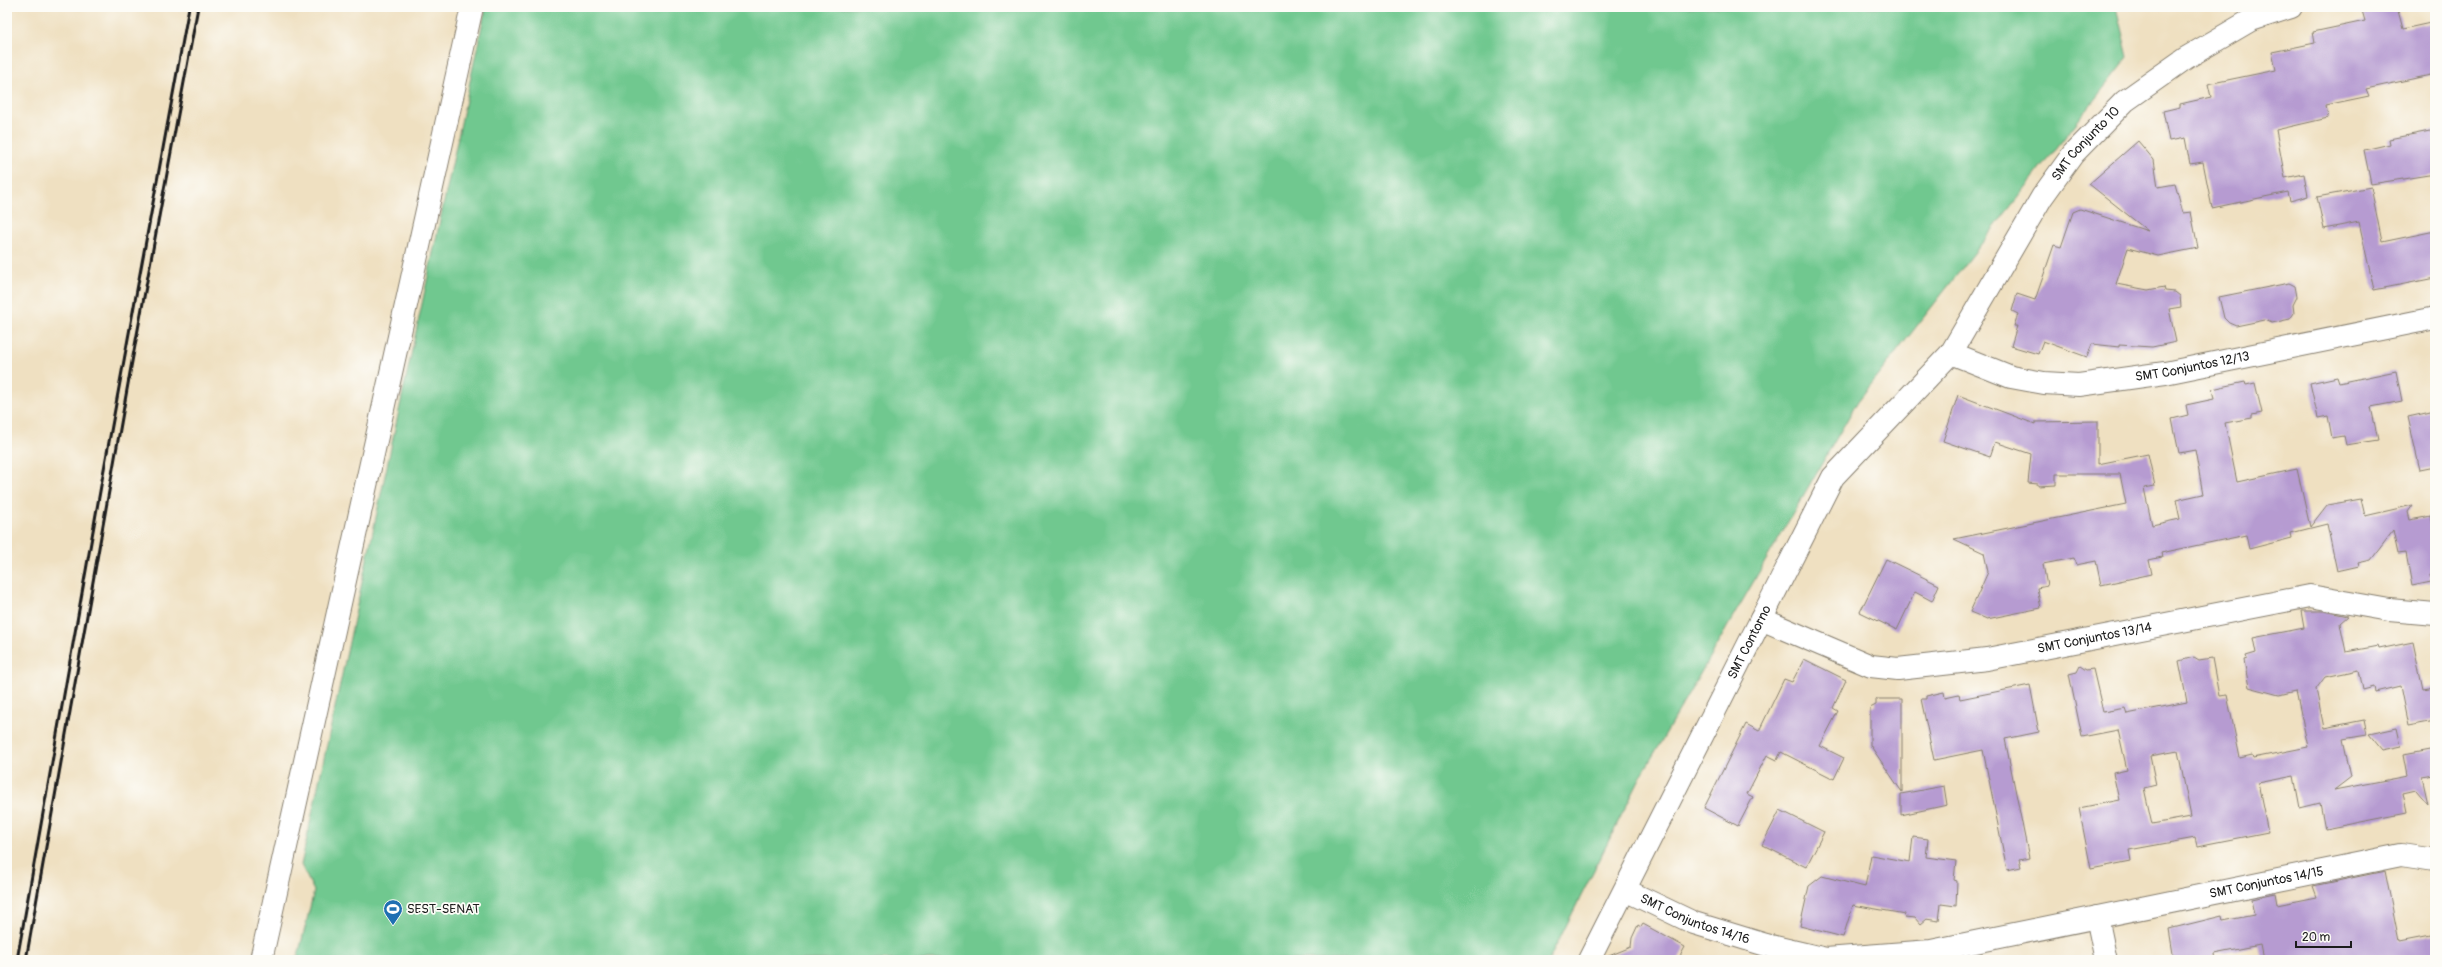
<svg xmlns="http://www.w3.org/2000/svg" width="2442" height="967" font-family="Pangolin,sans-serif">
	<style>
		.green { fill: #6fc88f; stroke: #467256 }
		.building { fill: #b69bd1; fill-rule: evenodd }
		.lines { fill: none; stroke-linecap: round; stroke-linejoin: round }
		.minor-casing { stroke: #867e6e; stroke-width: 24 }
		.minor { stroke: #fff; stroke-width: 22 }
		.rail { stroke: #1c1c1c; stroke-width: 3 }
		.labels { text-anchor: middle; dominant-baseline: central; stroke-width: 3.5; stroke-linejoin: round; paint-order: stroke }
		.street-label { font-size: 13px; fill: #1c1c1c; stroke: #fdfcf7 }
		.poi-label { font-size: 13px; fill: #1c1c1c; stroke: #fdfcf7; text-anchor: start }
	</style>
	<rect width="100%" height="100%" fill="#fdfcf7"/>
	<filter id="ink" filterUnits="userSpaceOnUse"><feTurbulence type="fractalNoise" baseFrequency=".025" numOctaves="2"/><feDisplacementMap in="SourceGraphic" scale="8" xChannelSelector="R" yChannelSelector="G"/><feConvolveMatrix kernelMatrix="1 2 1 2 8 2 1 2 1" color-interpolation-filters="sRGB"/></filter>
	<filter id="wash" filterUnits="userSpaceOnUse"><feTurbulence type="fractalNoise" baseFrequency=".012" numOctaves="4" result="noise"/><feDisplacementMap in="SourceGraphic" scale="16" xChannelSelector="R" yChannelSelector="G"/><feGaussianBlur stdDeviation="0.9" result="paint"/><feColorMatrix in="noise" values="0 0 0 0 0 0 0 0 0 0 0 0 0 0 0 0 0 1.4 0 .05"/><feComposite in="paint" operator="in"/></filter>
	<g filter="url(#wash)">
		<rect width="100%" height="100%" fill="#efe0c1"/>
		<polygon class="green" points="486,7 2116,7 2128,57 1858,401 1640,778 1549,960 297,960 314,891 301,865"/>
		<g id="blocks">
			<g class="building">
				<polygon points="2361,7 2377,7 2378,11 2397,7 2403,29 2435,22 2435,74 2366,89 2369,96 2326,105 2328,118 2276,130 2285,178 2304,174 2308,196 2290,201 2288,192 2212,208 2203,162 2190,164 2185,138 2169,141 2163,111 2180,107 2180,104 2211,97 2208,84 2276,70 2272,52 2315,43 2313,32 2365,21"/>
				<polygon points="2435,130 2435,174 2371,184 2364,150 2390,144 2389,139"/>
				<polygon points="2138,141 2154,160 2158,187 2175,184 2183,213 2191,212 2198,248 2158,256 2128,248 2116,284 2148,290 2164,287 2165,291 2175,292 2180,296 2181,307 2169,309 2176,342 2152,347 2119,345 2119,347 2092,344 2087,357 2043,341 2038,354 2011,346 2017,326 2014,326 2018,314 2012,311 2017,294 2035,300 2054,245 2061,247 2073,212 2080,209 2148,231 2089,184"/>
				<polygon points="2371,187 2382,242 2435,231 2435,278 2374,290 2359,222 2324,229 2317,197"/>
				<polygon points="2289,283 2295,286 2297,297 2293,305 2294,313 2290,319 2272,323 2265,320 2236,326 2229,323 2224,318 2219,297"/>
				<polygon points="2396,371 2402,401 2371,407 2378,440 2346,445 2344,436 2332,438 2328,416 2318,418 2310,383 2337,377 2339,383"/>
				<polygon points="2245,382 2246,385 2255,383 2262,413 2252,415 2252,418 2225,423 2237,482 2297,469 2310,527 2327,505 2361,499 2365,516 2413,505 2408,512 2410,520 2431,516 2435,534 2435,574 2430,575 2431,582 2412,586 2406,553 2398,554 2393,531 2371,560 2358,563 2359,566 2337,571 2327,524 2291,533 2292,538 2249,549 2246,535 2161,553 2162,557 2149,560 2152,574 2101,585 2096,561 2076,565 2074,558 2043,564 2047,586 2037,588 2041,608 1987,619 1970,612 1988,572 1984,553 1954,539 2126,504 2120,474 2056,474 2056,485 2038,486 2038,484 2028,483 2031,454 1995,442 1990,457 1943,441 1958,395 2035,424 2035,422 2098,421 2098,464 2148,454 2155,486 2144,488 2152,525 2180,519 2176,500 2203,494 2195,450 2179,453 2172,419 2188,415 2186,405 2214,399 2212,389"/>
				<polygon points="2435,411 2435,467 2420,470 2408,417"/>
				<polygon points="1886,559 1939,585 1932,601 1915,592 1897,630 1860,612"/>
				<path d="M2301 611H2324L2348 616 2340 623 2346 652 2378 646 2379 649 2413 642 2423 689 2435 687V721L2408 726 2400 686 2375 692 2374 687 2363 690 2359 670 2325 677 2316 689 2324 728 2364 720 2367 735 2343 739 2351 777 2334 790 2407 776 2403 755 2435 749V775L2422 777 2428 804 2416 790 2403 793 2407 813 2325 829 2320 803 2300 808 2294 776 2258 783 2268 832 2197 846 2195 838 2129 850 2131 861 2091 869 2079 808 2119 800 2113 773 2127 770 2118 730 2082 737 2069 674 2077 672 2080 666 2086 670 2093 669 2103 712 2125 708 2127 714 2187 702 2179 661 2194 657 2199 660 2212 658 2219 696 2227 695 2240 758 2252 755 2253 758 2308 747 2296 691 2279 695 2249 687 2244 660 2247 659 2246 656 2256 653 2253 638 2304 628ZM2178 751 2191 817 2152 824 2144 788 2156 785 2150 756Z"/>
				<polygon points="1804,659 1846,680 1833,708 1838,711 1820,746 1844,758 1834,779 1781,752 1777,760 1767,755 1747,794 1753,797 1738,826 1704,808 1746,724 1759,731 1784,679 1792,682"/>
				<polygon points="2030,685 2039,732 2005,739 2029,858 2019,860 2021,867 2007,870 1983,750 1934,760 1921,699 1926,699 1926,696 1944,692 1945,698 1959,695 1960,699"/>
				<polygon points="1876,699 1902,699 1902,792 1870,745 1870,708 1876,705"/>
				<polygon points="2397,728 2401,746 2382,750 2369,734"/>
				<polygon points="1944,786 1947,805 1901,815 1901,794"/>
				<polygon points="1780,810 1824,832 1806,867 1762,845"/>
				<polygon points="1913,837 1928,839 1926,857 1956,861 1954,880 1957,881 1956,906 1941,904 1939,921 1926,919 1920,924 1915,918 1904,917 1905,914 1853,905 1843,937 1800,926 1809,886 1822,876 1865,887 1871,855 1910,862"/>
				<polygon points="2385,871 2399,941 2435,934 2435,960 2263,960 2260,945 2214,954 2215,960 2174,960 2169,929 2222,916 2223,921 2254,915 2251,899 2275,894 2277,905 2317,897 2313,886"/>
				<polygon points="1643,924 1685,947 1678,960 1603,960 1604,958 1631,947 1632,938 1638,925 1641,927"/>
			</g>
		</g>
	</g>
	<g filter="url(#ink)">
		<use href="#blocks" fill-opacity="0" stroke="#867e6e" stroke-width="1"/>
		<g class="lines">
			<defs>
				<g id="minor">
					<path id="s1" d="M1951 353 2011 377 2044 383 2079 385 2165 373 2435 318"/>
					<path id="s2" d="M1761 619 1871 666 1898 669 1987 659 2310 596 2389 610 2435 614"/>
					<path id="s3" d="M1625 890 1694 923 1766 945 1826 959 1931 951 2401 855 2435 860"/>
					<polyline points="2097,917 2106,960"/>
					<polyline points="261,960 472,7"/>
					<path id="s4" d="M1589 960 1833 477 1951 353 2042 197 2073 154 2125 101 2186 58 2251 20 2291 7"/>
				</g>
			</defs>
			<use href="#minor" class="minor-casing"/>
			<use href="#minor" class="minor"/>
			<g class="rail">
				<polyline points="17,960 102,480 189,7"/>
				<polyline points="26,960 131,367 198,7"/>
			</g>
		</g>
	</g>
	<defs>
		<symbol id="stadium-pin" viewBox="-11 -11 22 30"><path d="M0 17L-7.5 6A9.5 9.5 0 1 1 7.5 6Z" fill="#1f6fb2" stroke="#fdfcf7"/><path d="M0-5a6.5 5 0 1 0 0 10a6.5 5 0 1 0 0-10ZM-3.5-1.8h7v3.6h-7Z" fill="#fff"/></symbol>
	</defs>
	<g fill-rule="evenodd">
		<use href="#stadium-pin" x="382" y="898" width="22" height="30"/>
	</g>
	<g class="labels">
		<g class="street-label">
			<text stroke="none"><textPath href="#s4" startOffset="962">SMT Conjunto 10</textPath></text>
			<text stroke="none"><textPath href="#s1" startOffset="248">SMT Conjuntos 12/13</textPath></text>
			<text stroke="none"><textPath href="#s2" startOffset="346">SMT Conjuntos 13/14</textPath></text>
			<text stroke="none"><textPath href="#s4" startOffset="356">SMT Contorno</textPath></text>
			<text stroke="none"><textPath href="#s3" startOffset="661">SMT Conjuntos 14/15</textPath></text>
			<text stroke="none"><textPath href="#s3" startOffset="76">SMT Conjuntos 14/16</textPath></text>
		</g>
		<g class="poi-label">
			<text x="407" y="909">SEST-SENAT</text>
		</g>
	</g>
	<rect width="2442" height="967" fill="none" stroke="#fdfcf7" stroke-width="24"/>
	<path d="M2296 941v6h55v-6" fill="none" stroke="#1c1c1c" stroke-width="2"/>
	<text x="2302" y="941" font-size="12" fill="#1c1c1c" stroke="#fdfcf7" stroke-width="3" paint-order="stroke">20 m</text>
</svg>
